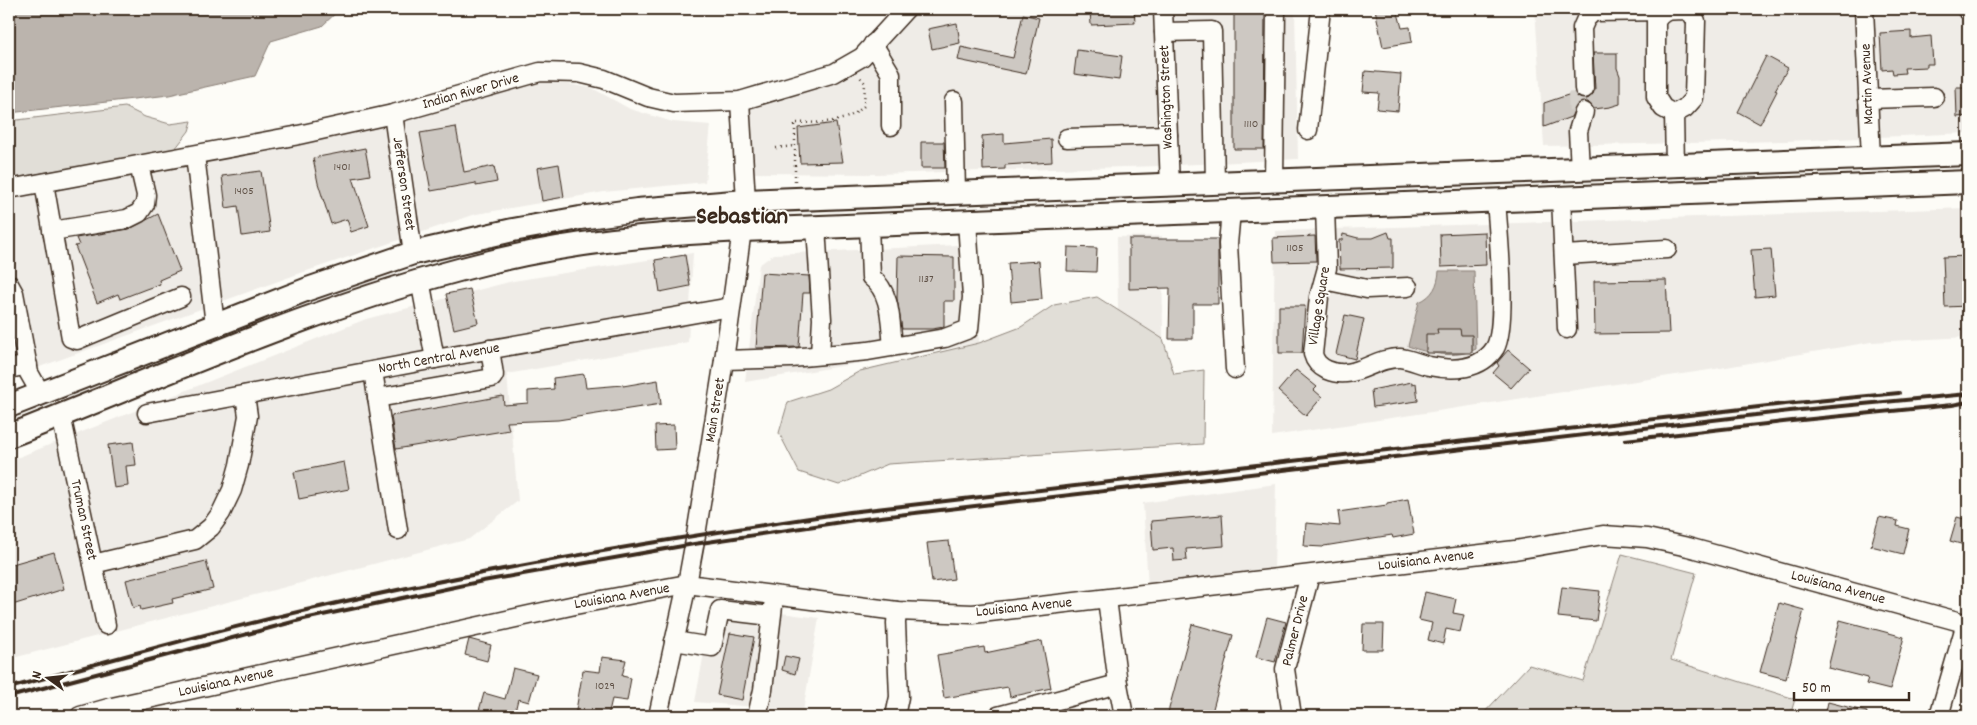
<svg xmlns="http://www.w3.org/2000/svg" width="1977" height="725" font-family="Dekko,sans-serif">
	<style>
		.built { fill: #efece7 }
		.green { fill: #e1ded7; stroke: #8e847a }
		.water { fill: #bbb4ad; stroke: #887d74 }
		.building { fill: #cdc8c2; stroke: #3b2a1e }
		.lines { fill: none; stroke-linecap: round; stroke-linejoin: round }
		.minor-tunnel { stroke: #d6d2cc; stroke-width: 18; stroke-dasharray: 18 9; stroke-linecap: butt }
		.minor-casing { stroke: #3b2a1e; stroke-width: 21 }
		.major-casing { stroke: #3b2a1e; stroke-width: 26 }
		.path { stroke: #3b2a1e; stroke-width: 2.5; stroke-dasharray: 1 4; stroke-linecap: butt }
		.minor { stroke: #fdfcf7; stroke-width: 18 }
		.major { stroke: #fdfcf7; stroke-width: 22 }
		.rail { stroke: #3b2a1e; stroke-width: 4 }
		.labels { text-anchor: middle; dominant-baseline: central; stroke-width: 4; stroke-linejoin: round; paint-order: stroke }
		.number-label { font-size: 12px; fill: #605247 }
		.street-label { font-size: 15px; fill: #3b2a1e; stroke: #fdfcf7 }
		.town-label { font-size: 25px; font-weight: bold; fill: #3b2a1e; stroke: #fdfcf7 }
	</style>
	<rect width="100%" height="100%" fill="#fdfcf7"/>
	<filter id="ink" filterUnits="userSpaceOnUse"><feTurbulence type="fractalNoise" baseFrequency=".02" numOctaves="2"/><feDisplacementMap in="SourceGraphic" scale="10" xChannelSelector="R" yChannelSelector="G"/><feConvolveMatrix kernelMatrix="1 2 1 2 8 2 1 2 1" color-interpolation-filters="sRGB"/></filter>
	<g filter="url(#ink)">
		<g class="built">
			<polygon points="919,9 1154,9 1161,166 876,174 753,173 749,107 869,62"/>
			<polygon points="1172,9 1295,9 1298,159 1178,165"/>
			<polygon points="1535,9 1739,9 1742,13 1818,9 1855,9 1861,138 1784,141 1544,146"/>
			<polygon points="1873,9 1968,9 1968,133 1879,137"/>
			<polygon points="542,80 592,88 630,109 673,122 711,125 705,182 604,192 476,214 298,274 9,378 9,197"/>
			<polygon points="1968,208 1968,337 1871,342 1709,370 1272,436 1275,231"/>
			<polygon points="1162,236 1163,339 1118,311 1117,237"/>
			<polygon points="978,244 979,343 745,382 759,265 774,254"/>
			<polygon points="693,253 688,342 507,374 518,501 469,539 9,659 9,461 366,319 513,281"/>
			<polygon points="1276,484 1274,572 1148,587 1143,503"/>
			<polygon points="713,604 819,618 803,711 695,702"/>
		</g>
		<g class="green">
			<polygon points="125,107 145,117 170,124 192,121 189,131 175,149 9,179 9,121"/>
			<polygon points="1097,297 1163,339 1174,374 1204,370 1203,444 888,464 839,485 799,472 779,433 788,402 828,389 860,371 979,343 1021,327 1054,305"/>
			<polygon points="1622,554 1696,573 1671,660 1795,699 1790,716 1481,716 1529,665 1583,681"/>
		</g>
		<g class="water">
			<polygon points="9,9 340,9 322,26 271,41 255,76 169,95 9,113"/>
			<path d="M1439 271H1474L1476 349C1456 359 1429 354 1408 346L1419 302C1433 296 1438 285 1439 271Z"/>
		</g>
		<g class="building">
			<polygon points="1090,9 1134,9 1135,23 1091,25"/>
			<polygon points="1234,9 1265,9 1264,149 1234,149"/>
			<polygon points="1375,9 1397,9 1402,28 1410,27 1412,42 1383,47"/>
			<polygon points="1023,14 1039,18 1026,74 958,60 961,47 1013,58"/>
			<polygon points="957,23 960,43 932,49 928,29"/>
			<polygon points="1911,31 1911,38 1931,36 1933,64 1927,64 1927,67 1904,68 1905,73 1893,74 1892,69 1882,70 1880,33"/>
			<polygon points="1077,50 1122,56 1119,80 1074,74"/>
			<polygon points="1593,53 1617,53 1617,68 1620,76 1620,104 1610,107 1594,109 1588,102 1581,102 1577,105 1571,117 1544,127 1544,103 1574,93 1579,98 1584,100 1589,98 1593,94 1595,89"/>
			<polygon points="1766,56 1788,68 1775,90 1777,91 1760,124 1738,112"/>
			<polygon points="1365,71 1401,74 1398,111 1377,109 1379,93 1363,92"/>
			<polygon points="1956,87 1968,87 1968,116 1957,117"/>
			<polygon points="836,123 843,162 800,163 798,128"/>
			<polygon points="456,127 464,172 494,166 497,182 476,186 476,183 431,191 420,133"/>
			<polygon points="1004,134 1004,143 1051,139 1052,162 1005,165 1005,169 983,170 982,136"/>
			<polygon points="921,142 944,142 945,168 921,168"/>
			<polygon points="365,148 370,175 353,178 369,226 351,232 347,219 331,224 318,183 313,158"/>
			<polygon points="559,164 564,197 542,201 537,168"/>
			<polygon points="261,171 270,232 242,236 238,206 226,208 222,176"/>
			<polygon points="158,214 180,271 159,280 160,284 146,289 120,299 118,294 97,303 75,246 79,245 76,238 129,229"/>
			<polygon points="1388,232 1390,238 1393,238 1393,268 1340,269 1339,240 1342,240 1343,234 1358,238 1373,238"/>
			<polygon points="1485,232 1486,265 1441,267 1440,234"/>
			<polygon points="1315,236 1316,261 1274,262 1273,238"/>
			<polygon points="1129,239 1218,239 1218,304 1193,304 1193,339 1169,339 1170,288 1129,289"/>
			<polygon points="1068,247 1097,248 1096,272 1067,271"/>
			<polygon points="1771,249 1775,295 1755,297 1751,250"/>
			<polygon points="685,255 690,286 660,292 655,260"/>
			<polygon points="898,256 954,257 954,301 944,301 944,327 932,329 902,329 897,299"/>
			<polygon points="1968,256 1968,306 1945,307 1943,257"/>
			<polygon points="1039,261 1042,299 1011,302 1008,263"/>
			<polygon points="762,273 809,276 810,293 803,293 799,347 756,348"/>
			<polygon points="1666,280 1669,333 1595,334 1594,281"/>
			<polygon points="470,289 478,323 454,329 446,294"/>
			<polygon points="1279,306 1305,306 1302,353 1279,353"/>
			<polygon points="1345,315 1364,319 1355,359 1336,354"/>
			<polygon points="1437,329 1460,329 1461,335 1472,335 1472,353 1426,353 1426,334 1438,334"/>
			<polygon points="1508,350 1529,368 1511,388 1493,373 1499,366 1497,363"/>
			<polygon points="1296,370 1317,387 1314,390 1322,397 1306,416 1278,391"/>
			<polygon points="584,374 586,388 623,385 623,386 658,380 661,404 558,420 507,422 509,430 396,449 391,416 503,396 504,405 528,403 528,391 554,389 553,378"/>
			<polygon points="1412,382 1412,384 1416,383 1418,401 1373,407 1371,390"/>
			<polygon points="674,425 675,449 656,450 655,426"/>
			<polygon points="133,442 136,465 126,466 128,486 114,488 108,445"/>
			<polygon points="344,462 349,489 299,499 294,472"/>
			<polygon points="1408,499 1414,534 1393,538 1392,535 1324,546 1323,547 1304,546 1306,523 1340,526 1338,512 1387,505 1387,503"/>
			<polygon points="1222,515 1224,546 1186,549 1187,560 1174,561 1173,548 1153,550 1151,521"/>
			<polygon points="1879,517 1898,521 1897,526 1909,529 1903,554 1871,546"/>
			<polygon points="1957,517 1968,520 1968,546 1950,541"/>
			<polygon points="949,541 954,579 932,582 927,543"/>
			<polygon points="54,552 64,589 9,606 9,565"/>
			<polygon points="206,561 213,589 172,599 173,603 141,610 140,606 133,608 126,580"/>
			<polygon points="1562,587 1600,591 1596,621 1558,617"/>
			<polygon points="1425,592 1456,599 1453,613 1464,615 1460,632 1446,629 1443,644 1428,640 1432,623 1419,620"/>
			<polygon points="1779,603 1804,610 1786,679 1760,672"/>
			<polygon points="1267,617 1286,622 1275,662 1256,657"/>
			<polygon points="1840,620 1904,637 1890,690 1866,684 1868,678 1828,668"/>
			<polygon points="1192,624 1233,635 1211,716 1167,716"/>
			<polygon points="1363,624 1384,624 1383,650 1362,650"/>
			<polygon points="730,633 754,637 742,700 717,695"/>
			<polygon points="469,639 491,645 487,661 465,655"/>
			<polygon points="1042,641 1051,688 1010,697 1008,687 944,698 937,655 984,647 985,653"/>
			<polygon points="785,656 799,659 795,674 782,670"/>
			<polygon points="602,657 626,660 622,676 631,678 627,701 612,699 608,716 575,716 583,670 600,672"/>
			<polygon points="513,668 537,674 529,702 518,699 514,716 488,716 478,714 484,693 505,699"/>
			<polygon points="1828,702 1867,712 1866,716 1825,716"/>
		</g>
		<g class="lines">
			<polyline class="minor-tunnel" points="1577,92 1578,115"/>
			<defs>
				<g id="minor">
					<polyline points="1163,9 1170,186"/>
					<polyline points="1864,9 1871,158"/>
					<polyline points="1966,9 1968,10"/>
					<path d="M1685 10 1692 14 1696 21 1694 98 1685 108 1674 114 1663 108 1656 97V21C1664 8 1671 11 1685 10Z"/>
					<polyline points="1164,32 1212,31 1215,184"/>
					<polyline points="873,44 891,74 891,126"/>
					<polyline points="1584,89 1582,28 1586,19 1593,12 1667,11"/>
					<polyline points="1868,99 1934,97"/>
					<polyline points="954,101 956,193"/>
					<polyline points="393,114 413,253"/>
					<polyline points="1674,114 1675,166"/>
					<polyline points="1308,130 1321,9"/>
					<polyline points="1067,138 1168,135"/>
					<polyline points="195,155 215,325"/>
					<polyline points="1580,170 1578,131 1584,112"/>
					<polyline points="1274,182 1276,9"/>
					<polyline points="44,183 71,338 77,340 181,297"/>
					<polyline points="9,189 294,136 393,114 540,72 579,73 604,79 648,97 674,103 740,101 834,73 862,57 906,9"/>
					<polyline points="1561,198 1567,329"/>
					<path d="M1325 207 1327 268 1319 297 1313 354C1315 362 1319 366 1327 370 1355 382 1373 357 1400 358 1410 359 1420 364 1429 366 1453 371 1481 370 1495 348 1508 325 1498 230 1496 200"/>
					<polyline points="1231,211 1228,244 1235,369"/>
					<path d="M869 225 871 277C892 293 890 322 893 346"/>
					<polyline points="816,227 822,319 820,355"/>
					<polyline points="52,231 127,219 139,213 145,204 146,195 139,165"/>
					<polyline points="1564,255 1667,249"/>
					<polyline points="420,280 435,359"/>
					<polyline points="1324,280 1367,289 1408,287"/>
					<polyline points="9,284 14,293 29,373 41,394"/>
					<polyline points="724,360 791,358 868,351 945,338 969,329 972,297 967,221"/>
					<polyline points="9,369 28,365"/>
					<polyline points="373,371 398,530"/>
					<polyline points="377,398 492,378 494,375 490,349"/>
					<polyline points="147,413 435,359 731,307"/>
					<polyline points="61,415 106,625"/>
					<polyline points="93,564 195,540 211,527 221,513 232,490 239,465 248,416 245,395"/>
					<polyline points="1107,599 1118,684 1124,716"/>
					<polyline points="674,641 712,647 720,610 771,616"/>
					<polyline points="80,716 112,707 575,605 687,584 897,611 973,614 1515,550 1603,535 1647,538 1688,547 1968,624"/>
					<polyline points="658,716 687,584 696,535 724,360 746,201 740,101"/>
					<polyline points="757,716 763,690 773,606"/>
					<polyline points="895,716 899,697 896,623 897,611"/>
					<polyline points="998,716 1118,684"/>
					<polyline points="1292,716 1285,669 1310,575"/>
					<polyline points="1939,716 1966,623"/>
				</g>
				<g id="major">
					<polyline points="9,406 308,289 413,253 513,230 580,218 637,210 746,201 1968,154"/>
					<path d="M9 436C165 375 320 304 482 264 567 242 655 234 742 230L1968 182"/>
				</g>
			</defs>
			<use href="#minor" class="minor-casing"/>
			<use href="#major" class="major-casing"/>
			<g class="path">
				<polyline points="424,9 426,17"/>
				<polyline points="776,148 794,146"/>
				<path d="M795 181V123C820 122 845 125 864 106L865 83 860 77"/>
			</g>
			<use href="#minor" class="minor"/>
			<use href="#major" class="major"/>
			<g class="rail">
				<polyline points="1625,440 1792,421 1952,405 1968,402"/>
				<path d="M9 688C106 661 203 634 302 611 483 569 667 539 850 512L1785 404 1899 393"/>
				<polyline points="9,697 304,619 483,581 694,544 855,520 1790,411 1968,394"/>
			</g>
		</g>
	</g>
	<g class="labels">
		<g class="number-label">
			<text x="1251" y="124">1110</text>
			<text x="342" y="167">1401</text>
			<text x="244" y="191">1405</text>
			<text x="1295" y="248">1105</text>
			<text x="926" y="279">1137</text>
			<text x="605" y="686">1029</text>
		</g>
		<g class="street-label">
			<text transform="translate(1868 84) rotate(-92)">Martin Avenue</text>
			<text transform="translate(471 92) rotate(-16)">Indian River Drive</text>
			<text transform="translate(1167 97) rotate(-92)">Washington Street</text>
			<text transform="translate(403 184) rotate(82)">Jefferson Street</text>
			<text transform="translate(1320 306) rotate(-81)">Village Square</text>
			<text transform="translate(439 359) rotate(-10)">North Central Avenue</text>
			<text transform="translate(716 410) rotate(-81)">Main Street</text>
			<text transform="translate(83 520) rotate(78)">Truman Street</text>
			<text transform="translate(1426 561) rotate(-7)">Louisiana Avenue</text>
			<text transform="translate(1838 588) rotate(15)">Louisiana Avenue</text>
			<text transform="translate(622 597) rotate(-10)">Louisiana Avenue</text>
			<text transform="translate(1024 608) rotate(-6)">Louisiana Avenue</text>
			<text transform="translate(1296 631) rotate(-76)">Palmer Drive</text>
			<text transform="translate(226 683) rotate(-12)">Louisiana Avenue</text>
		</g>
		<g class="town-label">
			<text x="742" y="218">Sebastian</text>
		</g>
	</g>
	<rect width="1977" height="725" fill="none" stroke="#fdfcf7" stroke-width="30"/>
	<rect x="15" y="15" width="1947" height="695" fill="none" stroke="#3b2a1e" stroke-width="2" filter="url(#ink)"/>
	<g transform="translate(48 678) rotate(285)" stroke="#fdfcf7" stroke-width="4" paint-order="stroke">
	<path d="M0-4L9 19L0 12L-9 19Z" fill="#3b2a1e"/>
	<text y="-8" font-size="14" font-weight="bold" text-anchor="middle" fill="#3b2a1e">N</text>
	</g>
	<path d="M1794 692v8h115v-8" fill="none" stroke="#3b2a1e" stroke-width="2.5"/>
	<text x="1802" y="692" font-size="15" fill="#3b2a1e" stroke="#fdfcf7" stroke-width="4" paint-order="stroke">50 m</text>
</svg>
